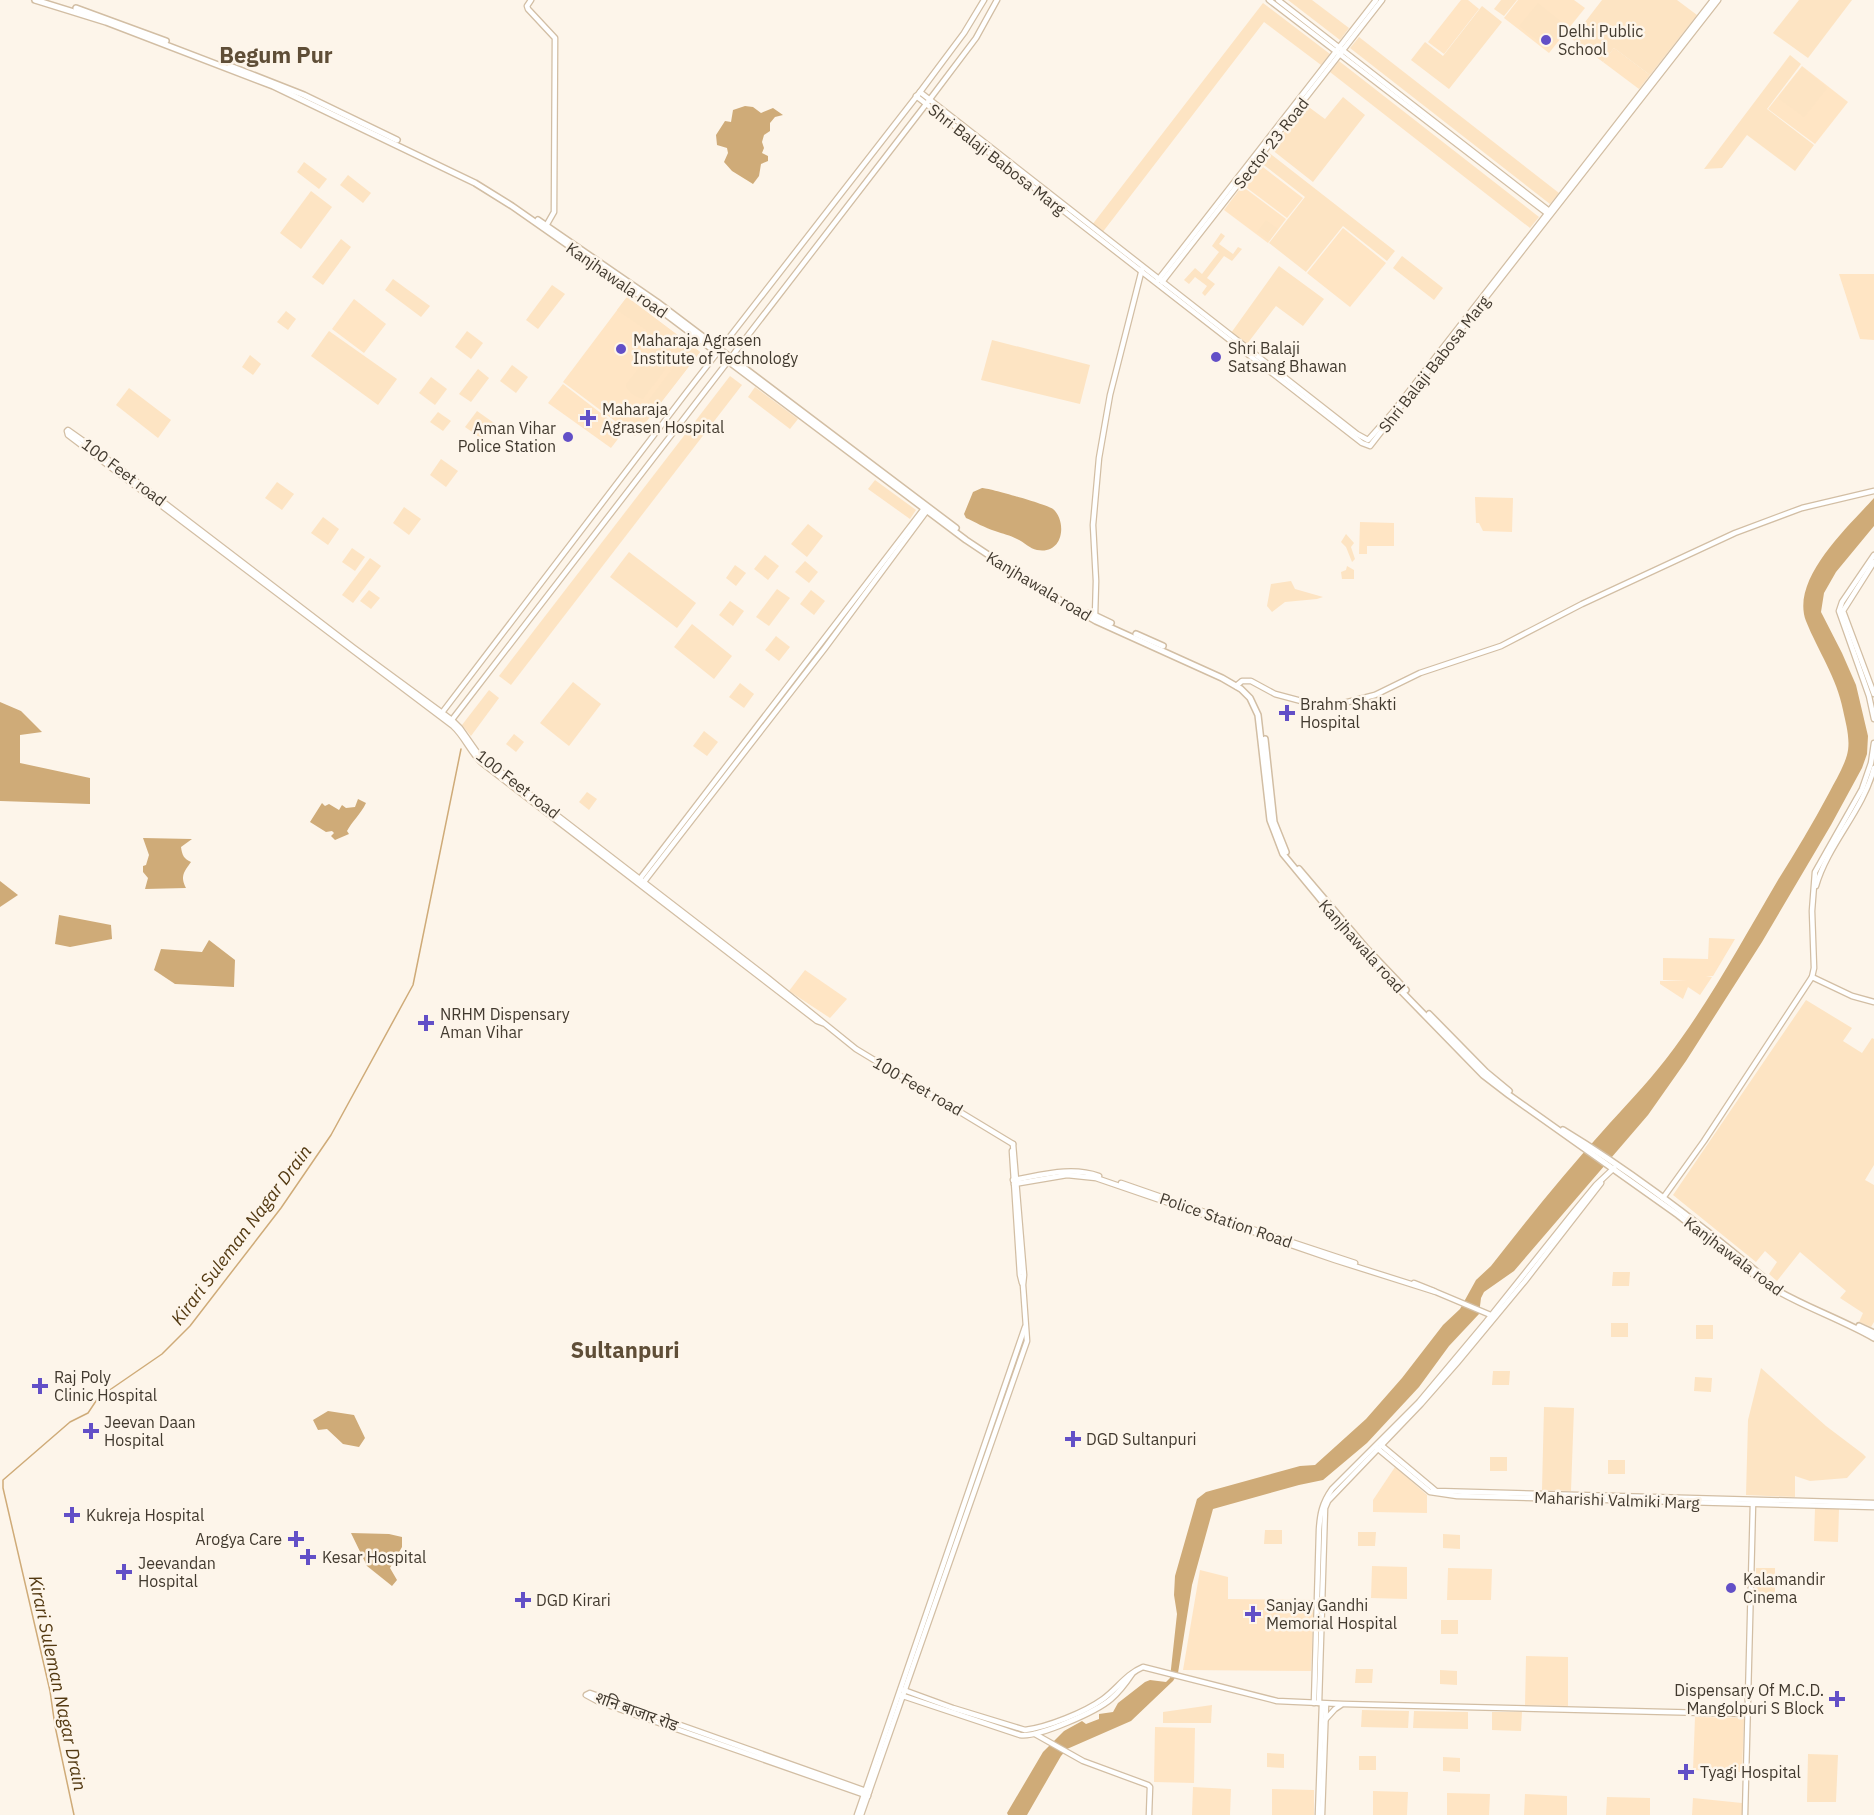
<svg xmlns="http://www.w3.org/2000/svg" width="1874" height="1815" font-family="'IBM Plex Sans','Noto Sans Devanagari',sans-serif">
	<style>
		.built { fill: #ffe5c4 }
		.green { fill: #fde4c3 }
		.water { fill: #cfab78 }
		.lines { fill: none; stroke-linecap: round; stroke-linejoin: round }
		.stream { stroke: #cfab78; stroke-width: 1.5 }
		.tertiary-casing { stroke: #d2bea4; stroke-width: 7 }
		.secondary-casing { stroke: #d2bea4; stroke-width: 8 }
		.tertiary { stroke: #fff; stroke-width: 4.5 }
		.secondary { stroke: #fff; stroke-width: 5 }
		.poi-dot { fill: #624fc7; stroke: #fdf5ea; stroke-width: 2 }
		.labels { text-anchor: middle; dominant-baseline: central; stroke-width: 5; stroke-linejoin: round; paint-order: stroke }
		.poi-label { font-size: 16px; fill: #423a2f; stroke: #fdf5ea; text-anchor: start }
		.street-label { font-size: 16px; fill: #423a2f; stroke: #fdf5ea }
		.water-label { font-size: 18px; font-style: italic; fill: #533911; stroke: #fdf5ea }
		.district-label { font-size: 22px; font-weight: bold; fill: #5f4e37; stroke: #fdf5ea }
	</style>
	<rect width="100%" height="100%" fill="#fdf5ea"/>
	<g class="built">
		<polygon points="1461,0 1468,0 1479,9 1444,54 1428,42"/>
		<polygon points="1518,0 1574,0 1585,8 1549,53 1504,18"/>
		<polygon points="1614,48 1650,75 1639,89 1603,62"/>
		<polygon points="1802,66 1848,102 1815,144 1768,109"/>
		<polygon points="1259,164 1303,198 1287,218 1243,185"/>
		<polygon points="1242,186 1286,219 1268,243 1224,210"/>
		<polygon points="1343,228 1386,263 1350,307 1307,273"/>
		<polygon points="1839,274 1874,274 1874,340 1860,339"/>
		<polygon points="627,297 700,352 635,436 563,382"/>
		<polygon points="354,299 386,324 364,353 332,329"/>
		<polygon points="563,384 624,431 611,448 548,403"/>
		<polygon points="1475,497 1513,498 1512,532 1483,531 1479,523 1476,523"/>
		<polygon points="1360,522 1394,523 1394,546 1367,546 1367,554 1359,554"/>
		<polygon points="1709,938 1735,939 1713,976 1706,976 1712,977 1700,995 1688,987 1683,999 1660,984 1660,981 1687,981 1663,980 1663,958 1708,959"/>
		<polygon points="805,970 847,999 830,1018 789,991"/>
		<polygon points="1395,1467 1427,1495 1427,1513 1373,1512 1373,1500"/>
		<polygon points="1815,1508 1839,1509 1838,1542 1814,1541"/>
		<polygon points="1372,1566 1407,1567 1407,1599 1371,1598"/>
		<polygon points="1448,1568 1492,1569 1491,1600 1447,1600"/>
		<polygon points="1200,1570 1228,1577 1228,1599 1314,1600 1311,1671 1183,1670"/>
		<polygon points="1526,1656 1568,1657 1568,1706 1525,1705"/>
		<polygon points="1695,1717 1744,1718 1742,1772 1693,1770"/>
		<polygon points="1155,1727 1195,1728 1194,1783 1154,1782"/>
		<polygon points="1193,1787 1231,1789 1230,1815 1192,1815"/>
		<polygon points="1272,1789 1314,1790 1314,1815 1272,1815"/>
		<polygon points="1373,1791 1408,1792 1407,1815 1373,1815"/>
		<polygon points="1447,1793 1490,1794 1489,1815 1447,1815"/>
		<polygon points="1525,1794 1567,1796 1567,1815 1524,1815"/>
		<polygon points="1607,1797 1650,1798 1650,1815 1606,1815"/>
		<polygon points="1693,1798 1742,1803 1742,1815 1692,1815"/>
	</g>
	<g class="green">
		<polygon points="1288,0 1312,0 1349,28 1340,40"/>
		<polygon points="1501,0 1517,0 1504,16 1494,9"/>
		<polygon points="1602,0 1677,0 1697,15 1650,75 1614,48 1603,62 1572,39"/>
		<polygon points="1799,0 1852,0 1808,58 1773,33"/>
		<polygon points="1263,3 1330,54 1321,65 1264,22 1102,233 1092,225"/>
		<polygon points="1538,3 1567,26 1548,49 1519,26"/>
		<polygon points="1482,6 1502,22 1449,89 1411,60 1425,42 1443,56"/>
		<polygon points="1359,37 1559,193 1550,204 1350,48"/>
		<polygon points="1790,55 1801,64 1767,109 1814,145 1795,171 1747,135 1722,168 1704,169"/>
		<polygon points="1339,61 1539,217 1530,228 1330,72"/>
		<polygon points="1802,67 1827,88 1804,117 1778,98"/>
		<polygon points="1343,97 1365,115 1313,182 1271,149 1306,105 1325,119"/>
		<polygon points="1268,152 1395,251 1387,261 1343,226 1306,272 1269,243 1305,197 1260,162"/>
		<polygon points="304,162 327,179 319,189 297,172"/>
		<polygon points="348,175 371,193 363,203 340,185"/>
		<polygon points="311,191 332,207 301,249 280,233"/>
		<polygon points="1266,220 1278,229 1269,241 1257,232"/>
		<polygon points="1221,233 1225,236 1219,244 1233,254 1238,247 1242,249 1232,261 1224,256 1207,278 1215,284 1205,296 1202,293 1207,286 1195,277 1189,284 1184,280 1195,268 1202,274 1219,252 1212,246"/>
		<polygon points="341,239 351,247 323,285 312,277"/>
		<polygon points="1402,256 1443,288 1434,300 1393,268"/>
		<polygon points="1279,266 1324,299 1303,326 1276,306 1247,344 1231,333"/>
		<polygon points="393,279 430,306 421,317 385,290"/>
		<polygon points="552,285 565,294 538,329 526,320"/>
		<polygon points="627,297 700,352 635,436 627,429 683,355 617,310"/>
		<polygon points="286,311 296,319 288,330 277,322"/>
		<polygon points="329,331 397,379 378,405 311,356"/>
		<polygon points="467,331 483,343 471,359 455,347"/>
		<polygon points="992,340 1090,365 1080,404 981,380"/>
		<path d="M659 342 667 347 657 361 666 368 643 399C637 398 626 391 626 385Z"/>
		<polygon points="250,355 261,364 253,375 242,367"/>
		<polygon points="512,365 528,377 516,393 500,381"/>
		<polygon points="478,369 489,378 471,402 459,394"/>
		<polygon points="730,376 742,385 511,685 499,676"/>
		<polygon points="431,377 447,389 435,405 419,393"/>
		<polygon points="755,387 798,419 790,429 748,397"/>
		<polygon points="129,388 171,420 158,438 116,405"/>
		<polygon points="477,411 494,423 482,439 465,427"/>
		<polygon points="438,412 451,421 443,431 430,422"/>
		<polygon points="441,459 458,471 446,487 430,475"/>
		<polygon points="875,480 916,510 910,519 868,489"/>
		<polygon points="277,482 294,494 282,510 265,498"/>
		<polygon points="404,507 421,519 409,535 393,523"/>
		<polygon points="323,517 339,529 328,545 311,533"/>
		<polygon points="808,524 823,536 807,557 791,544"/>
		<polygon points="1346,534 1354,543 1351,547 1355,559 1352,562 1346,547 1341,542"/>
		<polygon points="352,548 365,557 355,571 342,562"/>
		<polygon points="629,552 696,603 677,628 610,577"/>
		<polygon points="765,555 779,566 768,580 754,569"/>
		<polygon points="370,558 381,566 353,603 342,595"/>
		<polygon points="805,561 818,572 809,583 795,572"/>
		<polygon points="735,565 746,573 736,586 726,578"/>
		<polygon points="1347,566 1354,570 1354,579 1342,579 1341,572 1346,570"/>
		<polygon points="1291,581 1295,589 1323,597 1317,599 1285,602 1272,612 1267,606 1271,584"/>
		<polygon points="777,589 790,598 769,626 756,617"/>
		<polygon points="369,590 380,598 371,609 360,601"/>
		<polygon points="811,590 825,601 814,615 800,604"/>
		<polygon points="730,601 744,611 733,626 719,615"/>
		<polygon points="692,624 732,656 714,679 674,647"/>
		<polygon points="776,636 790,647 779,661 765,650"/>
		<polygon points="573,682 601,704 569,746 540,723"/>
		<polygon points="740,683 754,694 744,708 729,697"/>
		<polygon points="489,690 499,698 471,736 462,725"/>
		<polygon points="704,731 718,742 707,756 693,746"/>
		<polygon points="514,734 524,742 516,752 506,744"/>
		<polygon points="587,792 597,799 589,810 579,802"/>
		<polygon points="1806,1000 1852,1028 1843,1041 1862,1053 1872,1038 1874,1039 1874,1165 1865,1180 1874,1185 1874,1322 1871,1327 1859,1322 1863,1313 1840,1298 1846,1291 1800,1252 1777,1281 1769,1274 1777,1262 1765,1251 1756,1262 1673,1195"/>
		<polygon points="1613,1272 1630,1272 1629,1286 1612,1286"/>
		<rect x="1611" y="1323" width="17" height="14"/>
		<rect x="1696" y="1325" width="17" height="14"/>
		<polygon points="1761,1368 1826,1426 1863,1454 1866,1457 1847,1478 1810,1481 1795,1476 1795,1497 1746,1495 1748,1420"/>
		<polygon points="1493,1371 1510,1371 1509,1385 1492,1385"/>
		<polygon points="1695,1377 1712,1378 1711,1392 1694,1391"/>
		<polygon points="1544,1407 1574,1408 1571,1491 1542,1490"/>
		<rect x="1490" y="1457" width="17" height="14"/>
		<rect x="1608" y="1460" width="17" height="14"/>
		<polygon points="1265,1530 1282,1530 1282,1544 1264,1544"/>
		<polygon points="1358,1532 1376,1532 1375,1546 1358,1546"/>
		<polygon points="1443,1534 1460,1535 1460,1549 1443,1548"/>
		<rect x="1756" y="1568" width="19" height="29"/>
		<rect x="1441" y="1620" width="17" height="14"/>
		<polygon points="1356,1669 1373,1669 1372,1683 1355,1683"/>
		<polygon points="1440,1670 1457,1671 1457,1685 1440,1684"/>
		<polygon points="1212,1705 1211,1723 1163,1723 1163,1712"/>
		<polygon points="1362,1710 1409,1711 1408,1728 1361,1727"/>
		<polygon points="1414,1711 1468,1712 1468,1729 1413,1728"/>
		<polygon points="1492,1712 1522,1712 1521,1731 1492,1730"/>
		<polygon points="1267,1753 1284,1754 1284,1768 1267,1767"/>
		<polygon points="1808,1754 1838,1755 1836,1802 1807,1802"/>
		<rect x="1359" y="1756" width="17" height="14"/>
		<polygon points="1443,1757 1460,1758 1460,1772 1443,1771"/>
	</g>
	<g class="water">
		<polygon points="745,106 753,107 761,113 773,108 783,115 775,117 770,123 770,131 764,135 762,142 764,148 762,153 768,156 768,161 761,164 759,176 753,184 732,171 724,162 728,153 727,148 717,145 716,135 725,121 731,122 733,110"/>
		<path d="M982 488C989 488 1048 505 1053 509 1067 521 1064 555 1037 550 1030 549 1024 542 1017 539 1010 535 1003 534 995 531 985 528 975 522 966 518L964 514 973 492Z"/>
		<path d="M1874 498V526L1836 572 1824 593 1821 612 1842 653 1856 685 1868 736 1867 754 1862 768 1831 825 1762 942 1686 1061 1648 1115 1514 1271 1484 1292 1481 1298 1479 1314 1449 1346 1419 1387 1367 1443 1323 1480 1299 1485 1213 1509 1192 1585 1178 1673 1173 1681 1131 1721 1067 1749 1061 1756 1027 1815H1008L1007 1813 1043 1752 1064 1731 1082 1721 1086 1724 1099 1719V1714L1113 1712 1118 1703 1145 1682 1150 1680 1166 1682 1170 1678 1177 1614 1174 1595 1175 1576 1197 1499 1206 1492 1300 1466 1315 1465 1366 1419 1402 1378 1443 1325 1460 1309 1476 1280 1491 1266C1526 1221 1563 1175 1602 1132 1623 1108 1646 1085 1666 1059 1709 1003 1742 941 1778 880 1796 851 1813 823 1829 793 1835 781 1843 769 1847 755 1851 741 1846 724 1843 710 1837 678 1818 651 1806 621 1790 579 1849 526 1874 498Z"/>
		<polygon points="0,702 21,711 42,732 20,735 20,763 90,778 90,804 0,801"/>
		<path d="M358 799 366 803C361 814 352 821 347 831L349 834 335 840 331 836 334 833 332 831 326 832 310 822 322 803 325 806 329 804 339 810 342 805 346 808 355 807Z"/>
		<path d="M143 838 192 839 181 847C182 855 184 859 191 862 184 872 180 876 186 888L145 889 148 878 143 872V866L146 865 149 855Z"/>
		<polygon points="0,881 18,895 0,907"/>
		<polygon points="59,915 111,925 112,939 70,947 55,944"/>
		<polygon points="209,940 235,960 234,987 175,984 154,970 161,949 202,952"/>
		<polygon points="328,1411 354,1415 365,1438 359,1447 343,1444 327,1429 318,1430 313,1420"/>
		<polygon points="351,1533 389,1534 402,1537 402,1547 390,1568 397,1580 392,1586 367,1566"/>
	</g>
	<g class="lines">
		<polyline class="stream" points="74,1815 55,1726 50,1691 3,1488 3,1480 70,1422 88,1413 98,1398 162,1354 190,1326 281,1208 331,1135 413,985 461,749"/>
		<defs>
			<g id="tertiary">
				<polyline points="531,0 527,6 528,9 555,38 554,212 546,226"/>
				<polyline points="1269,0 1548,214"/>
				<polyline points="1278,0 1548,210"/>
				<polyline points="920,92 1357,434 1368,440 1393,412 1713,0"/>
				<polyline points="916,96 1362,443 1370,446 1718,0"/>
				<polyline points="1158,280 1376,0"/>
				<polyline points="1162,282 1382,0"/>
				<polyline points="1874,555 1842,602 1839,611 1869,696 1874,719"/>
				<polyline points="1874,562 1843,611 1874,694"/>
				<polyline points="1095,616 1096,581 1093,525 1099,458 1110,395 1142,269"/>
				<polyline points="1236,686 1242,681 1251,681 1275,694 1320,706 1340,704 1375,695 1420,673 1501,646 1582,604 1735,533 1802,508 1874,491"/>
				<polyline points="441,714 686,393 920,92 964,33 984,0"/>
				<polyline points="451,721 930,99 976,38 997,0"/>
				<polyline points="639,880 926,506"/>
				<polyline points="643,883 825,648 929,508"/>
				<path d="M1816 886C1828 844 1863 811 1874 768"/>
				<polyline points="1812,977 1852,996 1874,1002"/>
				<path d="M825 1024 817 1021 482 763C470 752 465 737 453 726L68 435 67 431 68 430 85 442 354 648 452 720 460 728 479 755 768 978 856 1049 1013 1144"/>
				<polyline points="1012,1151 1020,1275 1022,1283"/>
				<path d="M1013 1180C1042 1175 1071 1166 1099 1176"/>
				<polyline points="1121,1183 1213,1215"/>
				<polyline points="1014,1184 1067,1175 1096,1178 1335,1260 1436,1292 1493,1316"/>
				<polyline points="1663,1198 1704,1141 1812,977 1814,968 1812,911 1815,872 1862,789 1871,763 1874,743"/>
				<polyline points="1249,1228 1355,1263"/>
				<polyline points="1414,1283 1434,1291"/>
				<polyline points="1381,1445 1436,1491 1874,1503"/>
				<polyline points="1377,1448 1430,1492 1457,1496 1874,1507"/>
				<path d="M901 1689 953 1708 1025 1730C1048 1727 1085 1712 1103 1699 1117 1689 1126 1674 1143 1667L1277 1701 1343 1704 1748 1714"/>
				<path d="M900 1695 1020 1735C1038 1738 1097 1711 1111 1699 1119 1692 1126 1683 1132 1674"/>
				<path d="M1314 1703 1319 1530C1320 1514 1322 1503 1332 1489L1419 1402 1486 1322 1573 1213 1596 1185 1614 1168"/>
				<polyline points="1319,1703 1325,1508 1328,1501 1421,1404 1457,1363 1525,1281 1601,1183"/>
				<polyline points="1325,1720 1335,1709 1341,1705"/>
				<polyline points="1035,1734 1083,1761 1148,1785 1150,1787 1149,1815"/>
				<polyline points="868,1796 599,1702 586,1695 590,1693 869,1792"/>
				<polyline points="857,1815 1025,1327"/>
				<polyline points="861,1815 1027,1341 1023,1285 1024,1275 1013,1144"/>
				<polyline points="1318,1815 1322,1704"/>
				<polyline points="1322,1815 1326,1704"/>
				<polyline points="1745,1815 1753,1503"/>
			</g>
			<g id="secondary">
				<path d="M35 0 106 22 273 86 475 183 512 206 655 306 966 540 1032 584 1096 621 1222 678 1241 689 1250 698 1258 715 1270 820 1283 854 1368 957 1483 1075 1509 1095 1678 1215 1766 1284C1799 1305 1839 1318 1874 1338"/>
				<polyline points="76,8 166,41"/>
				<polyline points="230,66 304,95 397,140"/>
				<polyline points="538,220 657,302 956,528"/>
				<polyline points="1090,613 1111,623"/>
				<polyline points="1136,634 1163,646"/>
				<polyline points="1265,739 1274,822 1286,852"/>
				<polyline points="1299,869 1367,949 1406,990"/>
				<polyline points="1429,1014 1486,1072 1509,1091"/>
				<path d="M1563 1130C1634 1173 1700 1224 1763 1277"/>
				<polyline points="1859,1326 1874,1333"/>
			</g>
		</defs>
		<use href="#tertiary" class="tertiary-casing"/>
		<use href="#secondary" class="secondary-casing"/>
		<use href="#tertiary" class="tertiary"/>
		<use href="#secondary" class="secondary"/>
	</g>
	<g class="poi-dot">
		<circle cx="1546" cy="40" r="6"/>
		<circle cx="621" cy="349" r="6"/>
		<circle cx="1216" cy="357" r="6"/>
		<path d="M585 409h6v6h6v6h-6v6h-6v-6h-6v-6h6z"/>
		<circle cx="568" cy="437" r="6"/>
		<path d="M1284 704h6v6h6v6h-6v6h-6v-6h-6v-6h6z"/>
		<path d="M423 1014h6v6h6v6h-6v6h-6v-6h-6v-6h6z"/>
		<path d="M37 1377h6v6h6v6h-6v6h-6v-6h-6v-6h6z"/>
		<path d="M88 1422h6v6h6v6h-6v6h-6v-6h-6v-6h6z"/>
		<path d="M1070 1430h6v6h6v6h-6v6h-6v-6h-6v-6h6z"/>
		<path d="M69 1506h6v6h6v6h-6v6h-6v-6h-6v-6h6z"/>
		<path d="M293 1530h6v6h6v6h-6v6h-6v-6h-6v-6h6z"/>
		<path d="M305 1548h6v6h6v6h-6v6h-6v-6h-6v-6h6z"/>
		<path d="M121 1563h6v6h6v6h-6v6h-6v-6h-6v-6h6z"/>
		<circle cx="1731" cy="1588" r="6"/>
		<path d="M520 1591h6v6h6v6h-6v6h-6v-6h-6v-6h6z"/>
		<path d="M1250 1605h6v6h6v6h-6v6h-6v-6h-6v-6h6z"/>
		<path d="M1834 1690h6v6h6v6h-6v6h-6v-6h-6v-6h6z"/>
		<path d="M1683 1763h6v6h6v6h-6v6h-6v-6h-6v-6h6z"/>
	</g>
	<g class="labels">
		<g class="poi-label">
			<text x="1558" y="31">Delhi Public<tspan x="1558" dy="18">School</tspan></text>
			<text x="633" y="340">Maharaja Agrasen<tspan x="633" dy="18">Institute of Technology</tspan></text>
			<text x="1228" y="348">Shri Balaji<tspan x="1228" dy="18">Satsang Bhawan</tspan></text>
			<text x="602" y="409">Maharaja<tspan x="602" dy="18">Agrasen Hospital</tspan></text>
			<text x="556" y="428" text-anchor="end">Aman Vihar<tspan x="556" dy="18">Police Station</tspan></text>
			<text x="1300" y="704">Brahm Shakti<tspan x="1300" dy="18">Hospital</tspan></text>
			<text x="440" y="1014">NRHM Dispensary<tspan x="440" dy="18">Aman Vihar</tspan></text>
			<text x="54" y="1377">Raj Poly<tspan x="54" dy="18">Clinic Hospital</tspan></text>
			<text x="104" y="1422">Jeevan Daan<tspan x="104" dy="18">Hospital</tspan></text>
			<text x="1086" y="1439">DGD Sultanpuri</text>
			<text x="86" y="1515">Kukreja Hospital</text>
			<text x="282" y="1539" text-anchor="end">Arogya Care</text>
			<text x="322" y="1557">Kesar Hospital</text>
			<text x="138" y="1563">Jeevandan<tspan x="138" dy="18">Hospital</tspan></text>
			<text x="1743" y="1579">Kalamandir<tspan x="1743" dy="18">Cinema</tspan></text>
			<text x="536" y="1600">DGD Kirari</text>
			<text x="1266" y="1605">Sanjay Gandhi<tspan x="1266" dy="18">Memorial Hospital</tspan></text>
			<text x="1824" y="1690" text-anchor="end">Dispensary Of M.C.D.<tspan x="1824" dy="18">Mangolpuri S Block</tspan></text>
			<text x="1700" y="1772">Tyagi Hospital</text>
		</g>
		<g class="street-label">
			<text transform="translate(1271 143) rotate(-52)">Sector 23 Road</text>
			<text transform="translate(997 159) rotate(38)">Shri Balaji Babosa Marg</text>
			<text transform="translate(617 280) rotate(35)">Kanjhawala road</text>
			<text transform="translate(1434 364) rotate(-52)">Shri Balaji Babosa Marg</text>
			<text transform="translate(124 472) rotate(37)">100 Feet road</text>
			<text transform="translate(1039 586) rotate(31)">Kanjhawala road</text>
			<text transform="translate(518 784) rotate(38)">100 Feet road</text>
			<text transform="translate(1362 946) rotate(48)">Kanjhawala road</text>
			<text transform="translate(918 1086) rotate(30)">100 Feet road</text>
			<text transform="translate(1226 1220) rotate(19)">Police Station Road</text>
			<text transform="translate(1734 1256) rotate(37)">Kanjhawala road</text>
			<text transform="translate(1617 1500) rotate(2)">Maharishi Valmiki Marg</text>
			<text transform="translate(637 1711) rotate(20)">शनि बाजार रोड</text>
		</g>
		<g class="water-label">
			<text transform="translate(241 1235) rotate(-53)">Kirari Suleman Nagar Drain</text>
			<text transform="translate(58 1683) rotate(78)">Kirari Suleman Nagar Drain</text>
		</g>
		<g class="district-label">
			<text x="276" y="54">Begum Pur</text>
			<text x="625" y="1349">Sultanpuri</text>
		</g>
	</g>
</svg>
